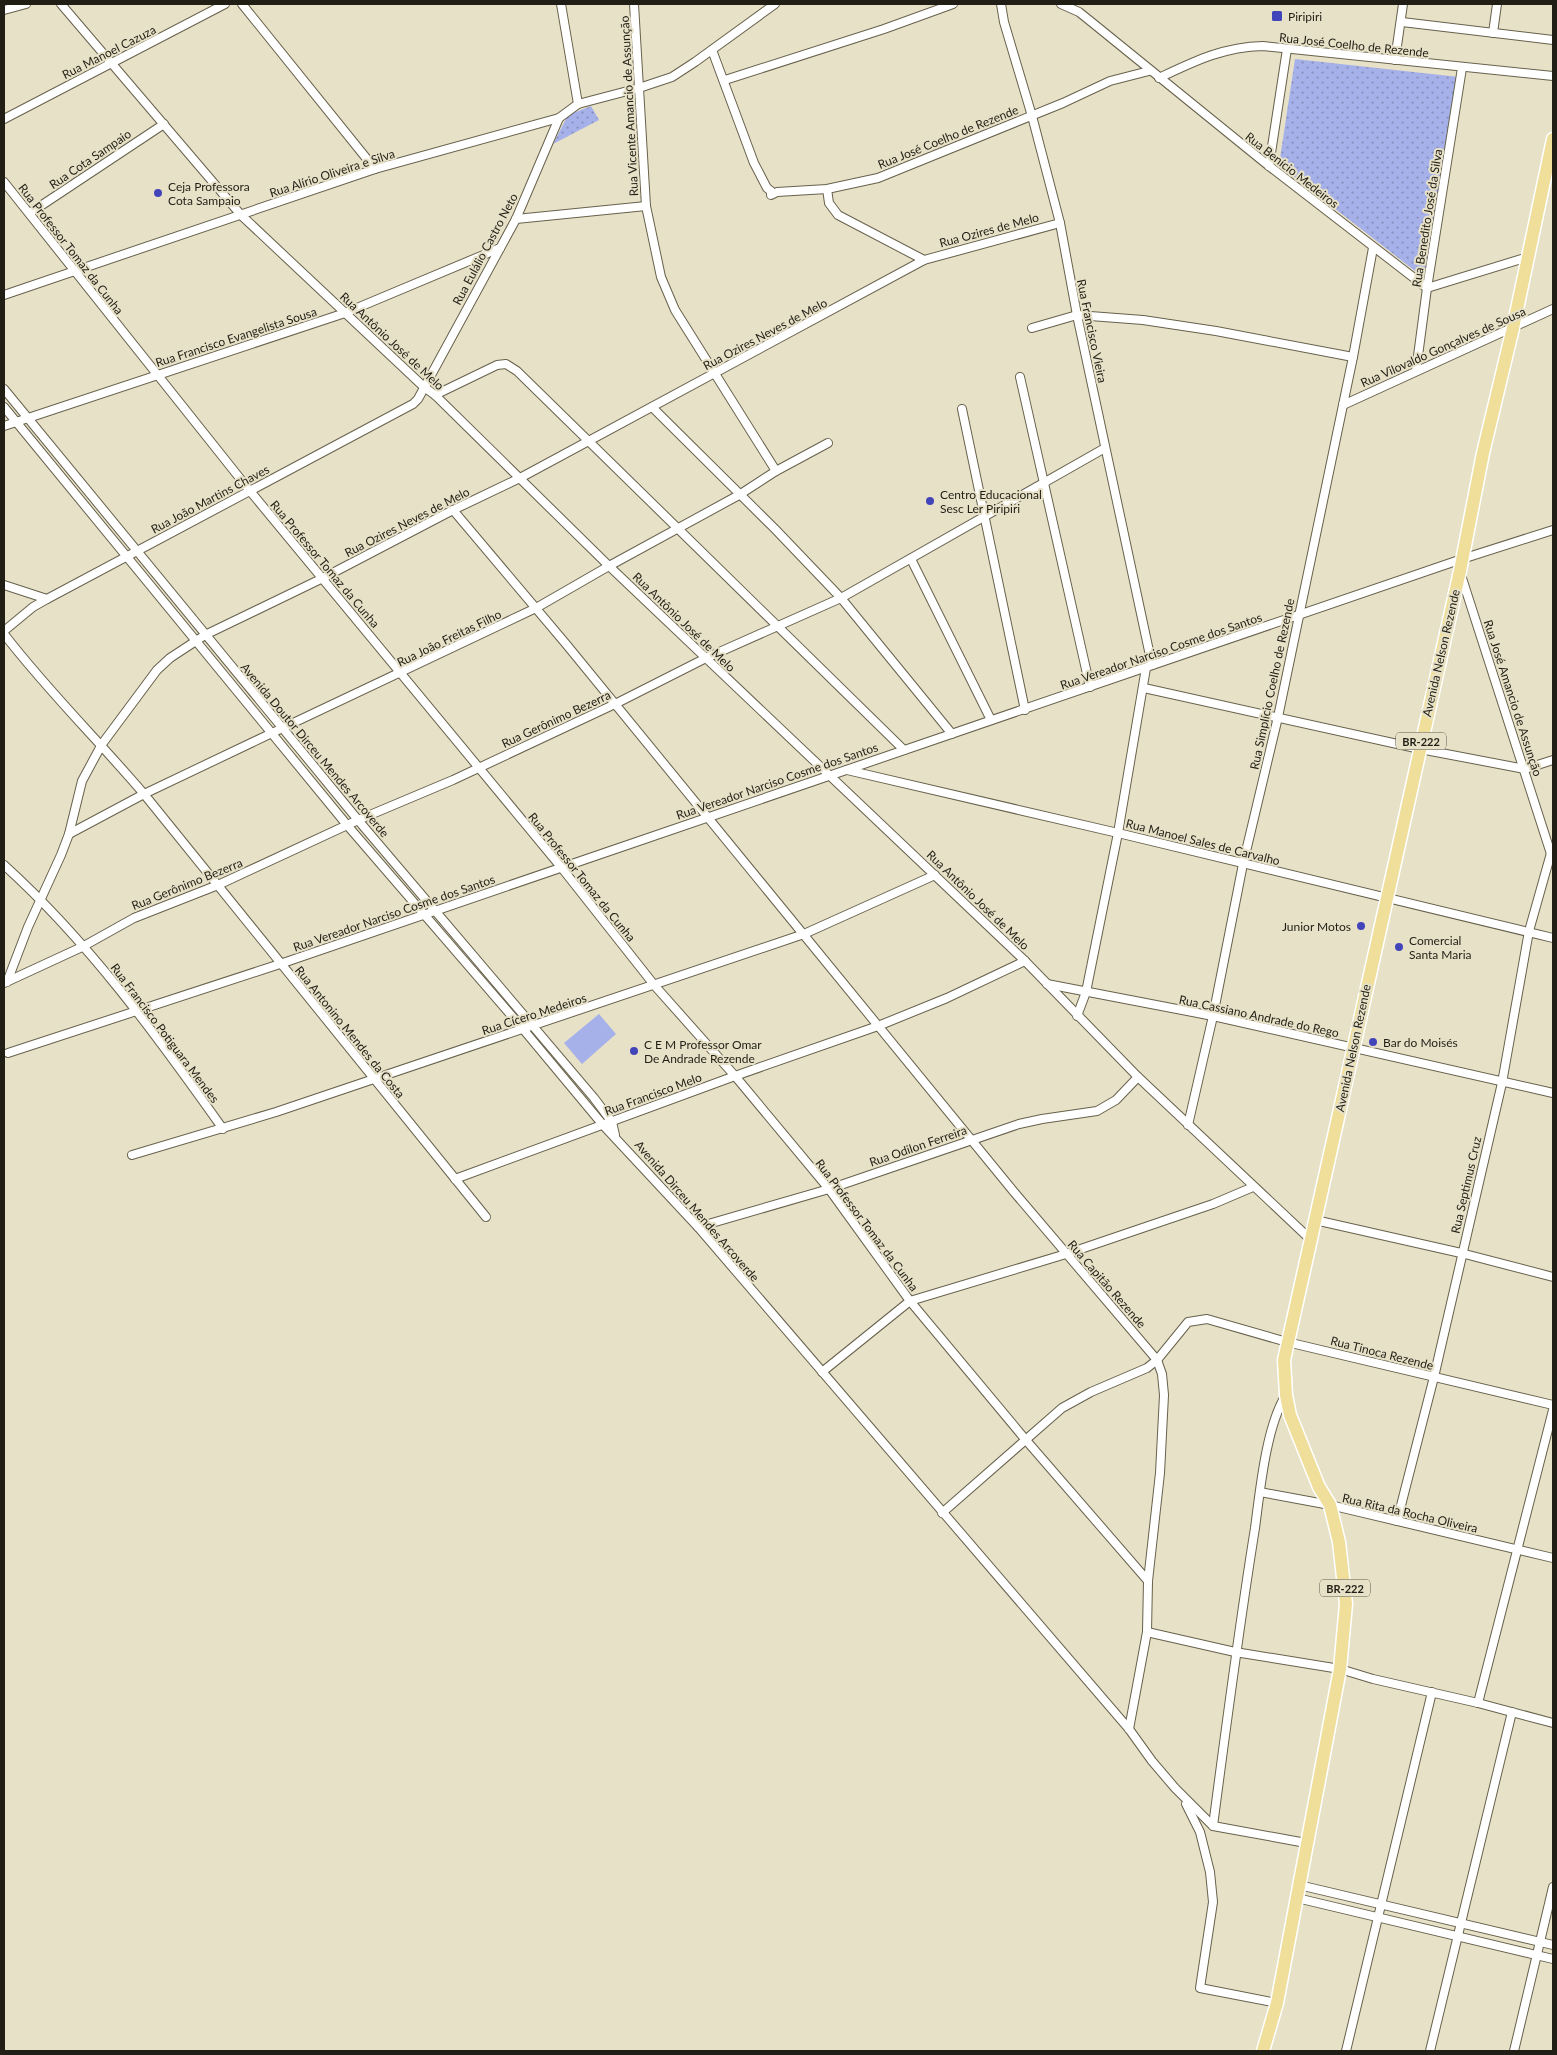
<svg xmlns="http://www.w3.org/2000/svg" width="1557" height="2055" font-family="Lato,sans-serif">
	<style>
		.park { fill: url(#park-dots) }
		.pitch { fill: #a6b1ea }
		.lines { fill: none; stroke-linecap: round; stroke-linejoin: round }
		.street-casing { stroke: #67614c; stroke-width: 10 }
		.primary-casing { stroke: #fff; stroke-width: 15 }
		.street { stroke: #fff; stroke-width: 8 }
		.primary { stroke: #efdf9b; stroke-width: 12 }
		.poi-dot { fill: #4244b9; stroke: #e7e1c8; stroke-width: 2 }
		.labels { text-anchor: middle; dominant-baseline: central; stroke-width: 4; stroke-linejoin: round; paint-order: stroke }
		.shield { fill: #e7e1c8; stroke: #5c584b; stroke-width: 1 }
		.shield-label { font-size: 11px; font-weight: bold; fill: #201e15 }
		.poi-label { font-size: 12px; fill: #201e15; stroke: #e7e1c8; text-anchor: start }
		.street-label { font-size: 12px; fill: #201e15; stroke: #e7e1c8 }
	</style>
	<defs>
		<pattern id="park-dots" width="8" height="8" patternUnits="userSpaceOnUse" patternTransform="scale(1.25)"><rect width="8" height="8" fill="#a6b1ea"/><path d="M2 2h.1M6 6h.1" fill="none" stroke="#878fbc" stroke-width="1.8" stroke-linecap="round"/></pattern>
	</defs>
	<rect width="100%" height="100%" fill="#e7e1c8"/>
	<g class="park">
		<polygon points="1295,59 1459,77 1424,278 1279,165"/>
		<polygon points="591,106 599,120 553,144 568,115"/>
	</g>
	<polygon class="pitch" points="599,1014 616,1034 582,1064 564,1043"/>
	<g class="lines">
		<defs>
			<g id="street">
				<polyline points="61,4 241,215 424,387 435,395 609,566 1025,961 1138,1077 1310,1239"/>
				<polyline points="242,4 375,169"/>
				<polyline points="561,4 578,104"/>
				<polyline points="634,4 646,206 661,277 675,310 776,471"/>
				<polyline points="1001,4 1004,22 1032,116 1060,223 1077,315 1152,665"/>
				<polyline points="1061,4 1079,12 1089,20 1269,166 1427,288 1528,257"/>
				<polyline points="4,10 26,4"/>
				<polyline points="1402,22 1553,40"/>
				<polyline points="1493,33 1497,4"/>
				<polyline points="712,50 754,163 767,188 771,191 771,195 777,192 827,189 878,178 1063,103 1110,81 1149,71"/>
				<polyline points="1395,60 1403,4"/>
				<path d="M1159 78C1195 61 1223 47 1263 46L1553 76"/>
				<polyline points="725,80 884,29 953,4"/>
				<polyline points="4,119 225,4"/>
				<polyline points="1269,166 1287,49"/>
				<polyline points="4,182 250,491 561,867 655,986 735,1076 829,1189 910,1301 1025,1439 1148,1581"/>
				<polyline points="827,189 829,203 838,215 924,260"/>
				<polyline points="30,213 164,124"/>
				<polyline points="516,219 646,206"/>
				<polyline points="4,295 375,169 559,118 578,104 639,88 672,77 695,62 775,4"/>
				<polyline points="1032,328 1077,315 1143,320 1216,331 1353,357"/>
				<polyline points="1416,371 1427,288 1462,68"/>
				<polyline points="1020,377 1090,687"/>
				<polyline points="4,389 358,820 594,1098 612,1122 615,1135"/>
				<polyline points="435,395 497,365 506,364 517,371 904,750"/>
				<polyline points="1343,405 1553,309"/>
				<polyline points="4,407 347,825 523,1029 603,1125 698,1227 1129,1729 1152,1761 1175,1788 1213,1826 1306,1843"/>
				<polyline points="652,407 775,529 841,598 952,734"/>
				<polyline points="962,409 1025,710"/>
				<polyline points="4,426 345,313 500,248"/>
				<polyline points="453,510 566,644 1014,1192 1157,1360 1162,1374 1164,1395 1160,1473 1148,1581 1147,1632 1129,1729"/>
				<polyline points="911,559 991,720"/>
				<polyline points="1461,575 1552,857"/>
				<polyline points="4,585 47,599"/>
				<polyline points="4,631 33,607 47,599 413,404 418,399 516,219 559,118"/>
				<path d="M4 634C47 690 98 740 144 794L486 1217"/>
				<polyline points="1144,688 1420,749 1525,769 1553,760"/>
				<polyline points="847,770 1118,833 1553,938"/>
				<polyline points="69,834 144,794 272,733 536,608 609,566 739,495 776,471 828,443"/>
				<path d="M4 865C89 942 157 1036 223 1129"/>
				<polyline points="7,982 28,927 61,855 69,834 82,781 102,744 157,670 170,658 205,635 323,578 453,510 520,478 924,260 1060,223"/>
				<polyline points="4,983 82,947 134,918 218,885 358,820 453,780 615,704 706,658 841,598 1105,448"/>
				<polyline points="1047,984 1213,1016 1553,1093"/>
				<polyline points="1077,1016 1086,992 1118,833 1146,668"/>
				<polyline points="8,1053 280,964 1462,559 1553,530"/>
				<polyline points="1188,1125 1213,1016 1243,864 1278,717 1353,357 1373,248"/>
				<polyline points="132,1155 276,1112 804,934 935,875"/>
				<polyline points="455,1179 735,1076 878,1026 947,998 1025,961"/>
				<polyline points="1315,1220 1461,1253 1553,1277"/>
				<polyline points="698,1227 829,1189 1019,1124 1042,1119 1097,1111 1116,1100 1138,1077"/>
				<polyline points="822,1372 910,1301 1066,1254 1213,1204 1253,1187"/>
				<polyline points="1260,1492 1330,1505 1553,1558"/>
				<polyline points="942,1513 1062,1408 1091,1392 1147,1368 1157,1360 1188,1322 1207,1319 1287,1342 1553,1405"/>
				<polyline points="1397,1521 1434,1377 1502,1083 1529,931 1551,853"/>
				<polyline points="1147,1632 1235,1652 1340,1669 1373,1679 1478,1703 1553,1723"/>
				<polyline points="1478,1703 1553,1410"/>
				<polyline points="1186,1804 1200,1832 1210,1872 1213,1902 1200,1988 1277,2003"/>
				<path d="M1213 1826C1226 1727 1239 1627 1255 1528 1260 1491 1266 1426 1286 1395"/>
				<polyline points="1299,1885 1553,1945"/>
				<polyline points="1297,1898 1553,1959"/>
				<polyline points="1346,2051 1432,1692"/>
				<polyline points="1430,2051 1512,1712"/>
				<polyline points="1514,2051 1553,1887"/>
			</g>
			<polyline id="primary" points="1263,2051 1277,2003 1340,1669 1346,1604 1339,1542 1330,1505 1319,1487 1290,1415 1286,1395 1284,1360 1460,571 1483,453 1513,328 1553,139"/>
		</defs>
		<use href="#street" class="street-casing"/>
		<use href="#primary" class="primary-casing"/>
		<use href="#street" class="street"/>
		<use href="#primary" class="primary"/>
	</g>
	<g class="poi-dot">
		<rect x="1271" y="10" width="12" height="12" rx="2.5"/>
		<circle cx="158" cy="193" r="5"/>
		<circle cx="930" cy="501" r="5"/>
		<circle cx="1361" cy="926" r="5"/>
		<circle cx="1399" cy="947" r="5"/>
		<circle cx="1373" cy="1042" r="5"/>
		<circle cx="634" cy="1051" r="5"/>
	</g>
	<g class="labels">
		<g class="shield">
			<rect x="1396" y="732.5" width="50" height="17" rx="4"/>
			<rect x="1320" y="1579.5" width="50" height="17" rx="4"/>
		</g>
		<g class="shield-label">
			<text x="1421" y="741">BR-222</text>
			<text x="1345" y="1588">BR-222</text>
		</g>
		<g class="poi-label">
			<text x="1288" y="16">Piripiri</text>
			<text x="168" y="186">Ceja Professora<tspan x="168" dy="14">Cota Sampaio</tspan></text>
			<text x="940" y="494">Centro Educacional<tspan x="940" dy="14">Sesc Ler Piripiri</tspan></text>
			<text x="1351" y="926" text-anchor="end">Junior Motos</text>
			<text x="1409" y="940">Comercial<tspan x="1409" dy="14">Santa Maria</tspan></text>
			<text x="1383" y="1042">Bar do Moisés</text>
			<text x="644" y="1044">C E M Professor Omar<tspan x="644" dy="14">De Andrade Rezende</tspan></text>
		</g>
		<g class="street-label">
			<text transform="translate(1354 45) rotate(6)">Rua José Coelho de Rezende</text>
			<text transform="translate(109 52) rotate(-27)">Rua Manoel Cazuza</text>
			<text transform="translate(629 106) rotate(-93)">Rua Vicente Amancio de Assunção</text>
			<text transform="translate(948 137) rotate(-22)">Rua José Coelho de Rezende</text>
			<text transform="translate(90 159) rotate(-34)">Rua Cota Sampaio</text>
			<text transform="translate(1292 170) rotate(38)">Rua Benício Medeiros</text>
			<text transform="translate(332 173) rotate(-18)">Rua Alírio Oliveira e Silva</text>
			<text transform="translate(1427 218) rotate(-81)">Rua Benedito José da Silva</text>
			<text transform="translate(989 230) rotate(-15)">Rua Ozires de Melo</text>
			<text transform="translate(71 249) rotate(52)">Rua Professor Tomaz da Cunha</text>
			<text transform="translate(485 249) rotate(-62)">Rua Eulálio Castro Neto</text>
			<text transform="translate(1092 331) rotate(78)">Rua Francisco Vieira</text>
			<text transform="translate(765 334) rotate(-28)">Rua Ozires Neves de Melo</text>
			<text transform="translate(236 337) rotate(-18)">Rua Francisco Evangelista Sousa</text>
			<text transform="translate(392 341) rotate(43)">Rua Antônio José de Melo</text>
			<text transform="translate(1443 347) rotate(-24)">Rua Vilovaldo Gonçalves de Sousa</text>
			<text transform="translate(210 499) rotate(-28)">Rua João Martins Chaves</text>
			<text transform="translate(407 522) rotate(-27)">Rua Ozires Neves de Melo</text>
			<text transform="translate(325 564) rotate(50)">Rua Professor Tomaz da Cunha</text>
			<text transform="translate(684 622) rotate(44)">Rua Antônio José de Melo</text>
			<text transform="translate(449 638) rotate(-26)">Rua João Freitas Filho</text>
			<text transform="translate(1161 651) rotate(-19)">Rua Vereador Narciso Cosme dos Santos</text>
			<text transform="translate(1441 653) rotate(-77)">Avenida Nelson Rezende</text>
			<text transform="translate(1272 684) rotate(-78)">Rua Simplício Coelho de Rezende</text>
			<text transform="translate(1513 698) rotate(72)">Rua José Amancio de Assunção</text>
			<text transform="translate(556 719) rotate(-25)">Rua Gerônimo Bezerra</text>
			<text transform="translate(315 750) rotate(50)">Avenida Doutor Dirceu Mendes Arcoverde</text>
			<text transform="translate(777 781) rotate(-19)">Rua Vereador Narciso Cosme dos Santos</text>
			<text transform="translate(1203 842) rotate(14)">Rua Manoel Sales de Carvalho</text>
			<text transform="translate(582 877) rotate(51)">Rua Professor Tomaz da Cunha</text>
			<text transform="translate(187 884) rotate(-22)">Rua Gerônimo Bezerra</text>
			<text transform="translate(978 900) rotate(44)">Rua Antônio José de Melo</text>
			<text transform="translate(394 913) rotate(-19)">Rua Vereador Narciso Cosme dos Santos</text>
			<text transform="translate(534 1014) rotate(-18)">Rua Cícero Medeiros</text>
			<text transform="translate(1259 1016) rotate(12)">Rua Cassiano Andrade do Rego</text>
			<text transform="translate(350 1032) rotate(51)">Rua Antonino Mendes da Costa</text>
			<text transform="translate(165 1033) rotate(53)">Rua Francisco Potiguara Mendes</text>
			<text transform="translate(1353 1048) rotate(-78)">Avenida Nelson Rezende</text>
			<text transform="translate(653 1094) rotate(-20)">Rua Francisco Melo</text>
			<text transform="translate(918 1146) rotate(-19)">Rua Odilon Ferreira</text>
			<text transform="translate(1466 1185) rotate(-77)">Rua Septimus Cruz</text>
			<text transform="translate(697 1211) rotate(49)">Avenida Dirceu Mendes Arcoverde</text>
			<text transform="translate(867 1225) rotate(53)">Rua Professor Tomaz da Cunha</text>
			<text transform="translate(1107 1284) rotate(49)">Rua Capitão Rezende</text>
			<text transform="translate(1382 1353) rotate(14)">Rua Tinoca Rezende</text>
			<text transform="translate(1410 1513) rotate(13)">Rua Rita da Rocha Oliveira</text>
		</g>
	</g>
	<rect width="1557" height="2055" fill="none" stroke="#201e15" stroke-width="10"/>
</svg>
